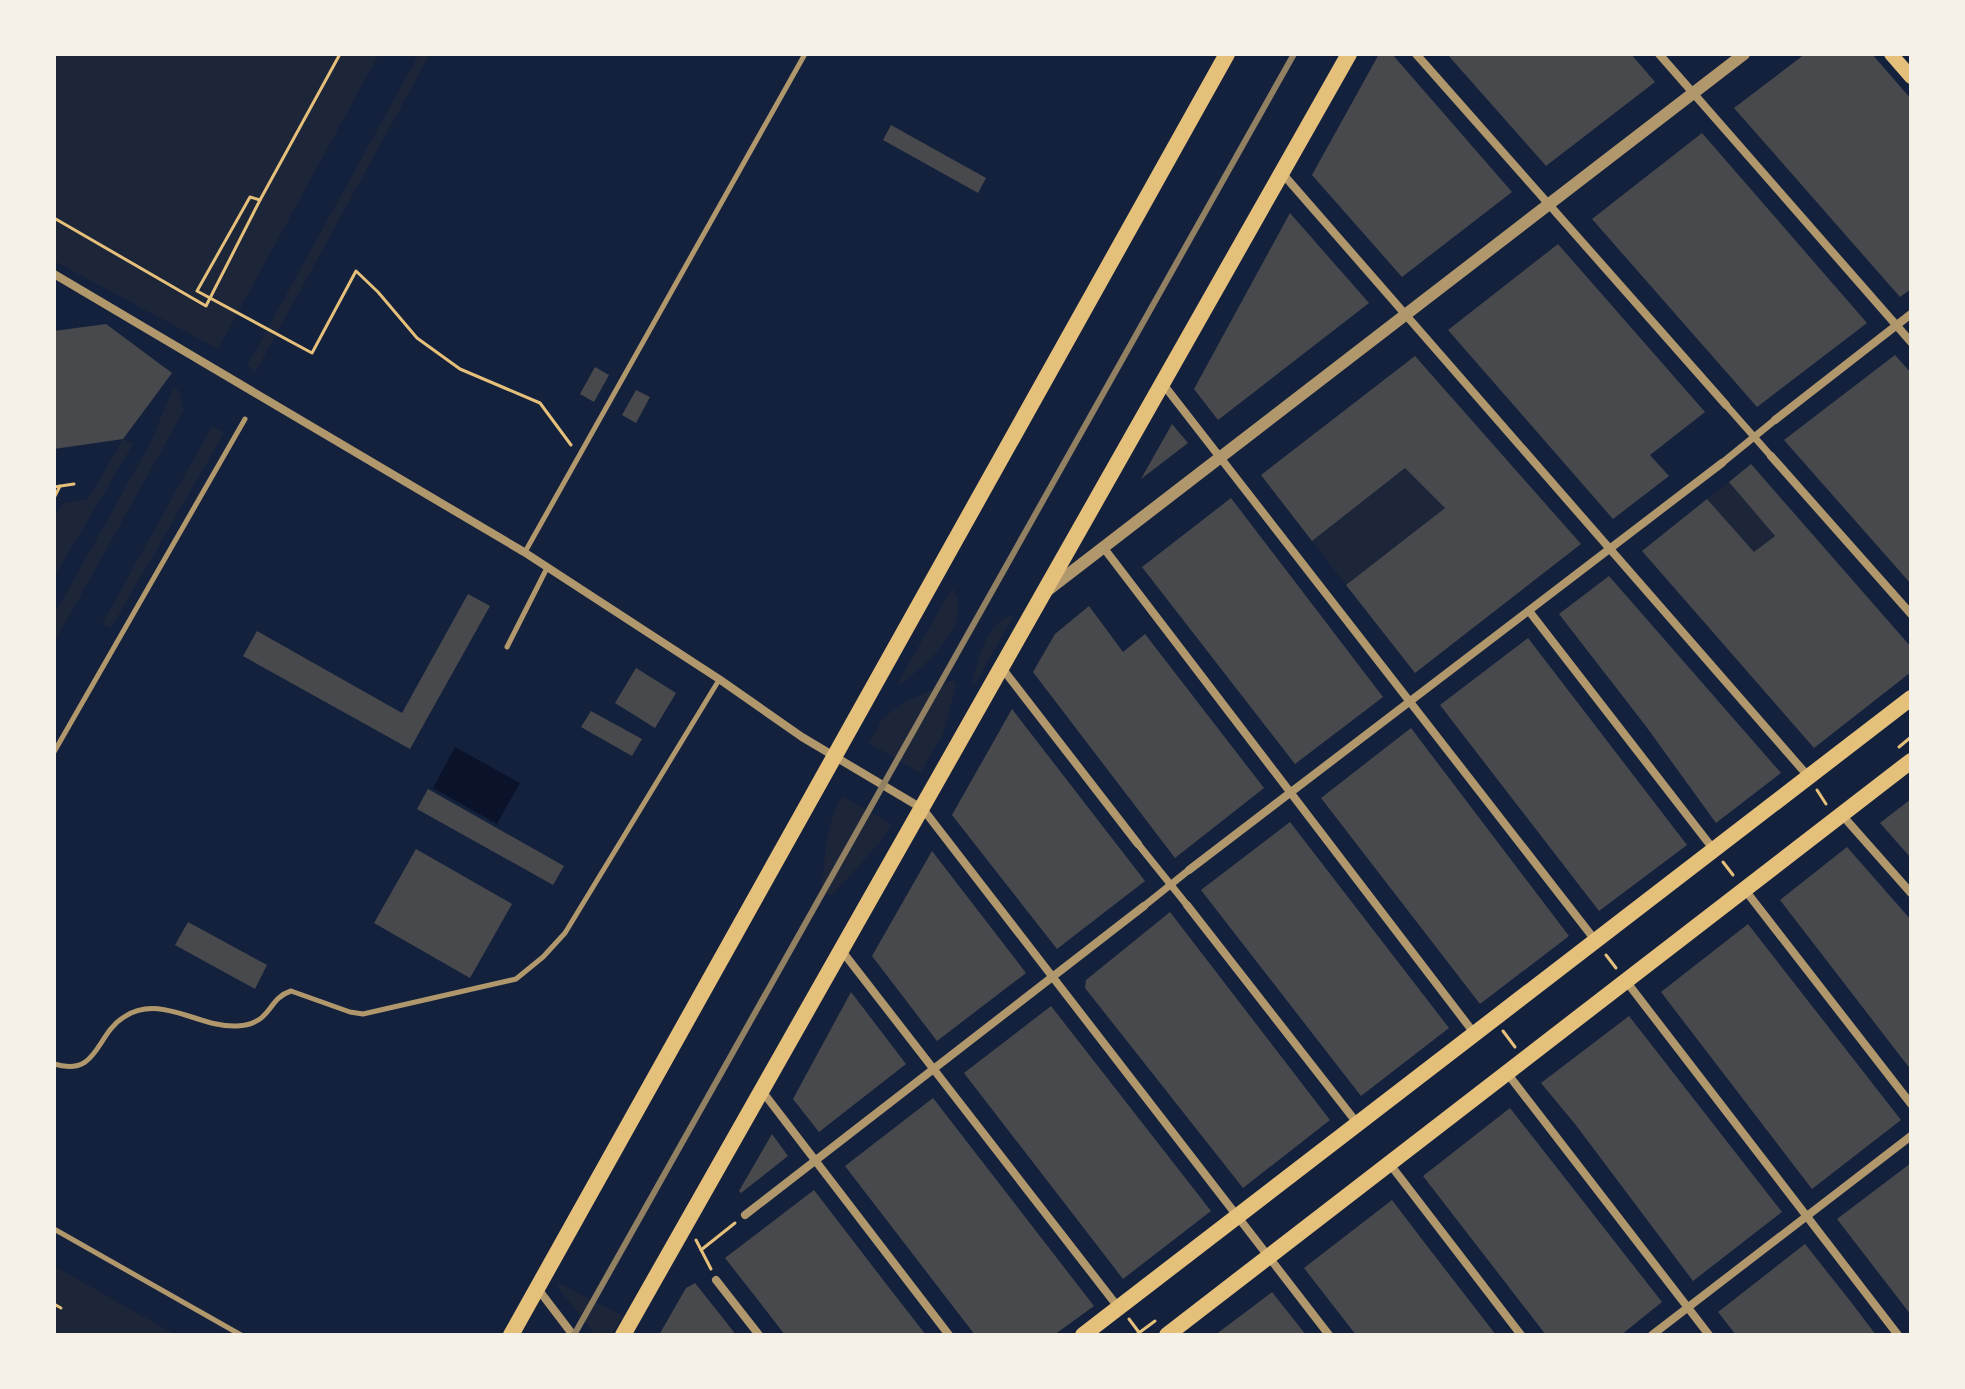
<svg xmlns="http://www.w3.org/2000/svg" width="1965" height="1389" font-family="Roboto,sans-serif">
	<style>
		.green { fill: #1d2539 }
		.water { fill: #0b132b }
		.building { fill: #48494c }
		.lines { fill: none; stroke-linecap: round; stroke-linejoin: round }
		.path { stroke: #e5c07b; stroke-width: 3 }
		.service { stroke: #b1986c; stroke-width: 5 }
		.pedestrian { stroke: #b1986c; stroke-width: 7 }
		.minor { stroke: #b1986c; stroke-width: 8 }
		.tertiary { stroke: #b1986c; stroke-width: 12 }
		.secondary { stroke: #e5c07b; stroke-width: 14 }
		.primary { stroke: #e5c07b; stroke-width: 16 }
		.rail { stroke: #918062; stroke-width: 6 }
	</style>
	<rect width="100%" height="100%" fill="#14213d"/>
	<g class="green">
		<polygon points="54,54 379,54 218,349 54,261"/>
		<polygon points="419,54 430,54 256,371 247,366"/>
		<polygon points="173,388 178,390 184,410 54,643 54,615 151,442"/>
		<polygon points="212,426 224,433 111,628 102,624"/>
		<polygon points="123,439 133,444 54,577 54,519 63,503 88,499"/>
		<polygon points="1405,468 1445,508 1346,585 1312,541"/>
		<polygon points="1729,482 1775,536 1754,552 1707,499"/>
		<path d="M952 588C976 623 925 665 901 684H897Z"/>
		<path d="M1012 615 1013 617 972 689C975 666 986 622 1012 615Z"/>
		<polygon points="953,680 956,685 943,734 920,773 869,743 883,718 905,702"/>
		<path d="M842 796 891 824 882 840 833 894H828L822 889C825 856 826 825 842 796Z"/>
		<polygon points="54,1266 176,1335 54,1335"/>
		<polygon points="559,1283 623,1316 611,1335 595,1335 558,1287"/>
	</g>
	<polygon class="water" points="455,747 520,783 497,824 433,788"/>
	<g class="building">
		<polygon points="1379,54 1392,54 1512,192 1402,277 1312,175"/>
		<polygon points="1447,54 1631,54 1655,82 1546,166"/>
		<polygon points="1805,54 1872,54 1911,99 1911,289 1900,297 1734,108"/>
		<polygon points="891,125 986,178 978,193 883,140"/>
		<polygon points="1702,133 1867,323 1757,407 1592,219"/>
		<polygon points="1290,213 1369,303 1218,420 1194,389"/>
		<polygon points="1558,244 1705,412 1650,455 1669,476 1613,519 1448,330"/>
		<polygon points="106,324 172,373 123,439 54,449 54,331"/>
		<polygon points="1895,355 1911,373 1911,584 1784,440"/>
		<polygon points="1415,356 1581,544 1415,673 1346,585 1445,508 1405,468 1312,541 1261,475"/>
		<polygon points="595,367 609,375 594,402 580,394"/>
		<polygon points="636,390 650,397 636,423 622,415"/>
		<polygon points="1172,424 1188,443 1141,479"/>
		<polygon points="1751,464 1911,647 1911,672 1814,748 1642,551 1707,499 1754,552 1775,536 1729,482"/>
		<polygon points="1231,498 1383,697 1295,764 1142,567"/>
		<polygon points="1609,576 1781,773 1716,823 1645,725 1559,614"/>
		<polygon points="468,594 490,606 410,749 243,656 257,631 402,713"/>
		<polygon points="1089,606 1123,652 1145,634 1264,788 1175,858 1033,672 1055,634"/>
		<polygon points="1528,638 1687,845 1599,911 1440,705"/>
		<polygon points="636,668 676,693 655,728 615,703"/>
		<polygon points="1012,709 1145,881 1057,949 952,815"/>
		<polygon points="591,711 642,739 632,756 581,727"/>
		<polygon points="1411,728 1569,936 1480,1004 1321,798"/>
		<polygon points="428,789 564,866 553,885 417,809"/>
		<polygon points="1911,799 1911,858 1880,823"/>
		<polygon points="1290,822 1449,1028 1361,1096 1201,890"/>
		<polygon points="1847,847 1911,920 1911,1070 1780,900"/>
		<polygon points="416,849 512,904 470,978 374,923"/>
		<polygon points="932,851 1026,973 937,1041 872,956"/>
		<polygon points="1170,912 1330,1120 1243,1188 1085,988 1086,980"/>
		<polygon points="188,922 267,965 255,989 175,945"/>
		<polygon points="1748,924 1901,1120 1812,1189 1661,992"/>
		<polygon points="851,992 906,1064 819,1132 793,1099"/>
		<polygon points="1051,1006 1211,1211 1123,1279 964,1073"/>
		<polygon points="1629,1016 1782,1212 1693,1281 1575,1124 1541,1083"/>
		<polygon points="933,1098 1094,1306 1054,1335 975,1335 845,1166"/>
		<polygon points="1510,1108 1662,1302 1621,1335 1546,1335 1423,1176"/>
		<polygon points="772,1134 788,1156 741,1193 739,1191"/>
		<polygon points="1911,1163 1911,1315 1837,1219"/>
		<polygon points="814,1190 887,1285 926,1335 785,1335 758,1300 725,1258"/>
		<polygon points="1392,1200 1424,1242 1496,1335 1356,1335 1304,1268"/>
		<polygon points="1805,1244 1851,1302 1876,1335 1736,1335 1718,1312"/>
		<polygon points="695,1283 726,1322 736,1335 659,1335 686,1288"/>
		<polygon points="1272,1292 1306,1335 1215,1335 1251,1308"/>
	</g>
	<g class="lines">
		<g class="path">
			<polyline points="260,200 250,197 197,291 312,353 356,271 378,292 417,338 460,369 540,403 571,445"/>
			<polyline points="54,218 206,306 260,200 340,54"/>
			<polyline points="54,487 74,484"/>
			<polyline points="54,498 60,486"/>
			<polyline points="1899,747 1911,737"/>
			<polyline points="1817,790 1826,804"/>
			<polyline points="1723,862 1733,875"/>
			<polyline points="1606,955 1616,968"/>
			<polyline points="1503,1031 1515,1047"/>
			<polyline points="696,1240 711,1269"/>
			<polyline points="701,1250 735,1223"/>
			<polyline points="54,1304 61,1308"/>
			<polyline points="1129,1319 1141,1335"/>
			<polyline points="1136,1335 1155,1321"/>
		</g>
		<g class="service">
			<polyline points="525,552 805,54"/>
			<polyline points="507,647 547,568"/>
			<polyline points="54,752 245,419"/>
			<path d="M54 1064C99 1077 95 1035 124 1017 160 993 199 1028 237 1026 273 1024 266 999 291 991L350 1012 363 1014 516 979 543 957 565 933 719 680"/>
			<polyline points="54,1229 241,1335"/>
		</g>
		<g class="pedestrian">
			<polyline points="1726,405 1771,456"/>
			<polyline points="1722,463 1775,420"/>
			<polyline points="1138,844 1187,905"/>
			<polyline points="1144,906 1189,870"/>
		</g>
		<g class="minor">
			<polyline points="1416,54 1726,405"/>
			<polyline points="1659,54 1911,342"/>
			<polyline points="1282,173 1808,776"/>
			<polyline points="54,274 524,552 719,679 802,737 923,809 1329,1335"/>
			<polyline points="1163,384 1595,940"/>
			<polyline points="1775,420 1911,314"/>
			<polyline points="1771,456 1911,614"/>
			<polyline points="1103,547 1474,1033"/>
			<polyline points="1529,611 1714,850"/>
			<polyline points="1002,668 1138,844"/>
			<polyline points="1842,815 1911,893"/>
			<polyline points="1189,870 1722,463"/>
			<polyline points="1745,890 1911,1104"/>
			<polyline points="1187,905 1357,1123"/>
			<polyline points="842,951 1118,1307"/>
			<polyline points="1626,981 1898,1335"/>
			<polyline points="1507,1073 1709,1335"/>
			<polyline points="762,1091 949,1335"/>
			<polyline points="1389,1163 1521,1335"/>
			<polyline points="745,1215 1144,906"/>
			<polyline points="716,1280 759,1335"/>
			<polyline points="538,1289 573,1335"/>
			<polyline points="1652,1335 1911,1136"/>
		</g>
		<polyline class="tertiary" points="1048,590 1744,54"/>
		<polyline class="secondary" points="1891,54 1911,77"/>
		<g class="primary">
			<polyline points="511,1335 1227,54"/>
			<polyline points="623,1335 1349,54"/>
			<polyline points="1083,1335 1911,698"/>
			<polyline points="1167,1335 1911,761"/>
		</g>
		<polyline class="rail" points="574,1335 1294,54"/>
	</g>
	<rect width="1965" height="1389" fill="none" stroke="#f6f1e7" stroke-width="112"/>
</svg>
